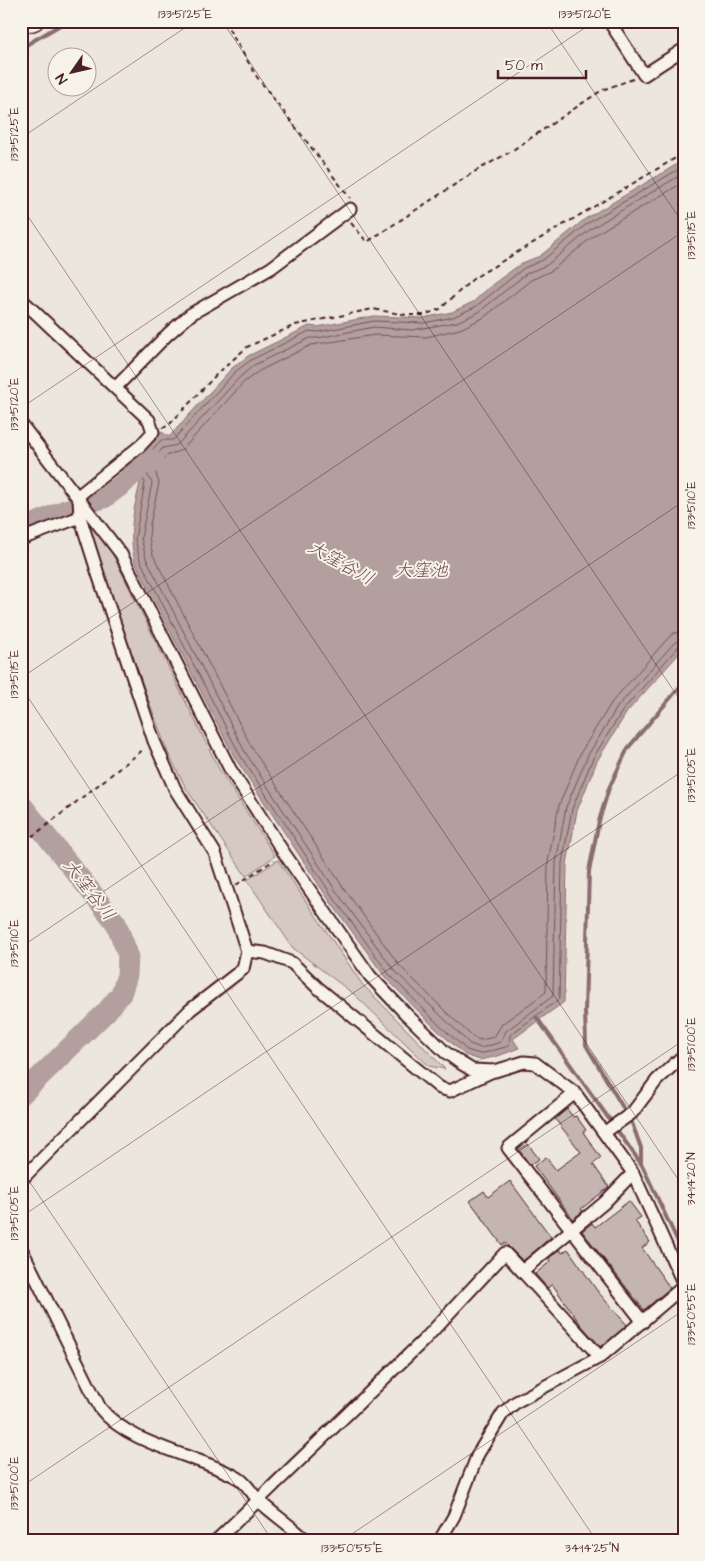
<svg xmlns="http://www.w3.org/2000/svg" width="705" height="1561" font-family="'Architects Daughter','Klee One',sans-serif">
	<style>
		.green { fill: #d5c9c2; stroke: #907476 }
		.water { fill: #b39f9d; stroke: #896c6f }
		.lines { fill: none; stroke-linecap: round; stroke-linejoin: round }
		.shore { stroke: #745259; stroke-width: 1 }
		.stream { stroke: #896c6f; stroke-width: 4 }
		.river { stroke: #b39f9d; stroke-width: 21 }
		.building { fill: #c4b5b0; stroke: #4a1f2b }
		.minor-casing { stroke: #4a1f2b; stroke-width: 15 }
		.highway-casing { stroke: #4a1f2b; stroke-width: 21 }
		.path { stroke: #4a1f2b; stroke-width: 2; stroke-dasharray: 5 4; stroke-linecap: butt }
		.minor { stroke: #f7f3e8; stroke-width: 11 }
		.highway { stroke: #f7f3e8; stroke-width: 18 }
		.ticks { fill: none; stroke: #4a1f2b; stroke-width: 1; stroke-opacity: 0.45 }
		.labels { text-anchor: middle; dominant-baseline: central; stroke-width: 4; stroke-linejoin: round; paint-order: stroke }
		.water-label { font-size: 18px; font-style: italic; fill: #6f4c53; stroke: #f7f3e8 }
		.neatline { fill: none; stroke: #4a1f2b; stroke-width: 2 }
		.ticks-label { font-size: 12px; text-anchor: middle; fill: #4a1f2b }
	</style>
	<rect width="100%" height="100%" fill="#ece6dd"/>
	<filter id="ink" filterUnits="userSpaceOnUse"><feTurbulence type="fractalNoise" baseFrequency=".02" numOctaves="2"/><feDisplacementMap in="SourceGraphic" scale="10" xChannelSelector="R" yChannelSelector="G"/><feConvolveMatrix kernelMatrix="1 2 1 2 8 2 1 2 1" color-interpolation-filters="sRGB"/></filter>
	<g filter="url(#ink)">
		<g class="green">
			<polygon points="90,519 108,545 219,769 275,856 246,876 187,790 168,753 101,571 87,520"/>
			<polygon points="278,860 362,984 445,1069 429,1066 355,995 293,948 247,880"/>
		</g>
		<path class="water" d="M684 160V648L627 712 597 761 577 811 567 864 564 1002 513 1039 519 1048 498 1056 480 1060 465 1055 435 1028 385 977 327 897 235 758 135 562C128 530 133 514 140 483L127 470 162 432 169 437 232 368 248 356 309 326 317 327 374 316 423 318 452 312 473 302 493 284 522 263 540 256 585 219Z"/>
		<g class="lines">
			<g class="shore">
				<polyline points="684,166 588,223 543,260 524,268 475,307 453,317 424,323 374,321 318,332 309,331 251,360 235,372 173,440 161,440 135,469 145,482 135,539 140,560 240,755 331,894 389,974 438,1024 467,1050 480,1054 509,1046 510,1035 559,999 562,863 572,809 593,758 623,710 678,647 684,646"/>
				<polyline points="684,173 592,228 547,265 527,273 479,312 457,322 412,330 374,327 318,338 310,338 254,365 240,377 177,445 163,448 144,468 152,483 141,538 146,558 245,752 336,891 394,970 470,1044 481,1048 501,1042 506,1031 553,996 556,863 566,807 588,755 618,706 674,643 684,639"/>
				<polyline points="684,182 596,234 551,271 531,280 483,318 460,329 426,337 375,335 311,345 259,371 244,382 182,450 166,456 154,468 159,483 150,524 149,538 153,555 252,748 343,887 399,965 448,1014 474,1038 481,1040 494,1037 502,1024 546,992 548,862 559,805 581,752 612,702 668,638 674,633 684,632"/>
			</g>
			<g class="stream">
				<polyline points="21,48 67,21"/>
				<polyline points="537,1018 642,1165 684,1255"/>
				<polyline points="641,1163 641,1148 632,1123 586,1045 585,1011 589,871 599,821 609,788 618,769 628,748 684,682"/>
			</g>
			<g class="river">
				<polyline points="21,530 65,510 104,498 123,484 148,459 154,462"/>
				<polyline points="21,804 116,923 128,955 127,975 121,994 106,1012 21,1095"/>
			</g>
		</g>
		<g class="building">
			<polygon points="567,1109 573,1117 576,1116 586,1130 583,1132 601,1158 593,1164 609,1187 581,1209 583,1211 573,1219 534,1166 546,1157 556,1170 581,1152 555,1119"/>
			<polygon points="528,1144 539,1159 530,1165 519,1150"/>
			<polygon points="510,1181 551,1237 523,1261 505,1243 502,1245 470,1201 484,1191 488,1197"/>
			<polygon points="629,1201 641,1217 635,1221 650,1242 642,1248 670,1288 644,1310 582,1231 592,1223 595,1227"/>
			<polygon points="560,1249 562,1253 568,1249 598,1292 627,1325 601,1347 581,1325 552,1284 548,1288 535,1274 551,1261 549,1258"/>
		</g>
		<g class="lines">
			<defs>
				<g id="minor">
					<polyline points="609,21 644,75 684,49"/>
					<polyline points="21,299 149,420 153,432 140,446 78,496"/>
					<polyline points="116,387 168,334 191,314 271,268 350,209"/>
					<polyline points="21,424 121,554 230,769 284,853 370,976 405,1013 445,1052 459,1062 472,1070 495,1071 524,1062 535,1063 575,1093 633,1173 684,1285"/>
					<polyline points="21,539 80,517"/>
					<polyline points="247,951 265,953 292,963 317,987 440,1088 450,1091 493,1071"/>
					<polyline points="575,1093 508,1148 643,1322"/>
					<polyline points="605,1132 632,1113 657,1080 684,1055"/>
					<polyline points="21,1180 190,1010 243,969 247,951 215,853 175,789 154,741 98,574 80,517 79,498"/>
					<path d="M21 1248 100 1408C130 1446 196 1454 238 1478 247 1483 252 1494 259 1501 273 1514 291 1526 306 1540"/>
					<polyline points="522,1271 600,1357"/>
					<polyline points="217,1540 425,1339 505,1253 522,1271 604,1203 633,1173"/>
					<polyline points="440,1540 454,1516 478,1454 503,1413 516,1402 600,1357 684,1286"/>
				</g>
				<polyline id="highway" points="21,25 34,21"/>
			</defs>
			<use href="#minor" class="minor-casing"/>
			<use href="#highway" class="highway-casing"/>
			<g class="path">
				<polyline points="224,21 257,77 350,198"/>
				<polyline points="351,223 367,242 474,172 510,152 602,90 633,79"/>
				<polyline points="162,428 168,426 215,376 247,347 295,325 373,309 406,315 424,315 440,309 474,278 684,153"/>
				<polyline points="21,820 33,836 144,749"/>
				<polyline points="236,885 274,860"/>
			</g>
			<use href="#minor" class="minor"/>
			<use href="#highway" class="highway"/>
		</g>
	</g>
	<path class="ticks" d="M222 21 684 706M546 21 684 225M21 138 195 21M21 206 684 1188M21 408 595 21M21 678 684 231M21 687 596 1540M21 947 684 501M21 1169 272 1540M21 1217 684 770M21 1487 684 1040M343 1540 684 1310"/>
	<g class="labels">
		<g class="water-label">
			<text transform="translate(341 563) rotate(29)">大窪谷川</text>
			<text x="421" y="570">大窪池</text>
			<text transform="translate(89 890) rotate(52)">大窪谷川</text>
		</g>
	</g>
	<rect width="705" height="1561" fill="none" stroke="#f7f3e8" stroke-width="55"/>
	<g transform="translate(72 72) rotate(236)"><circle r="24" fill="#f7f3e8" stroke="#b29e9c"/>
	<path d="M0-4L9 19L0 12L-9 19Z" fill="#4a1f2b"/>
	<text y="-8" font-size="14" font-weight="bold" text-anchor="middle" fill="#4a1f2b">N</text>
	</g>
	<path d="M498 70v8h88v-8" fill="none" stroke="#4a1f2b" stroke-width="2.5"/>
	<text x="505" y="70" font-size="15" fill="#4a1f2b" stroke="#f7f3e8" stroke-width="4" paint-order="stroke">50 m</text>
	<rect x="28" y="28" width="650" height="1506" class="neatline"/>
	<g class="ticks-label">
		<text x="185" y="18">133°51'25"E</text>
		<text x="585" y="18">133°51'20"E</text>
		<text transform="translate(14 134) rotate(-90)" y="4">133°51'25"E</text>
		<text transform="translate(691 235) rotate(-90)" y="4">133°51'15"E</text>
		<text transform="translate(14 404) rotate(-90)" y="4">133°51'20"E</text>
		<text transform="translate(691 505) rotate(-90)" y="4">133°51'10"E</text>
		<text transform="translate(14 674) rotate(-90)" y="4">133°51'15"E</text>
		<text transform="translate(691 775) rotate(-90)" y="4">133°51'05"E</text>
		<text transform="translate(14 943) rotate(-90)" y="4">133°51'10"E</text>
		<text transform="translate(691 1044) rotate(-90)" y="4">133°51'00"E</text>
		<text transform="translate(691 1179) rotate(-90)" y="4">34°14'20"N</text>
		<text transform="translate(14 1213) rotate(-90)" y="4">133°51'05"E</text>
		<text transform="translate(691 1314) rotate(-90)" y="4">133°50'55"E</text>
		<text transform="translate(14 1483) rotate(-90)" y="4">133°51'00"E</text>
		<text x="352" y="1552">133°50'55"E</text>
		<text x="592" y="1552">34°14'25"N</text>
	</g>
</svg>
